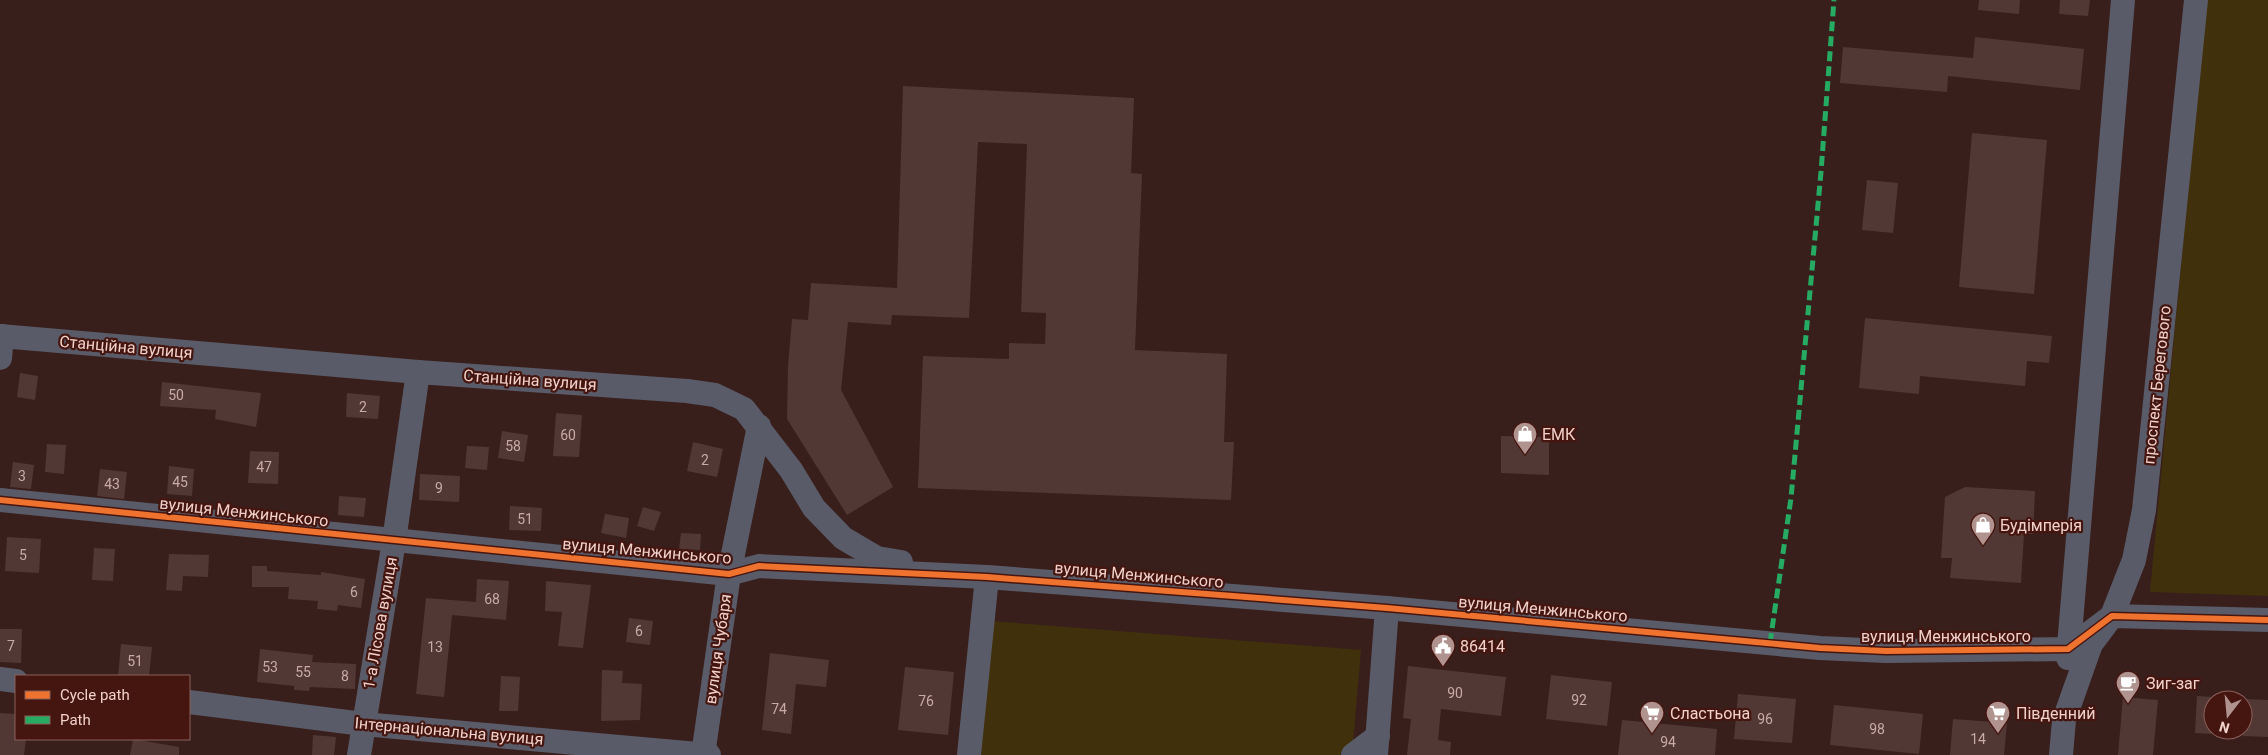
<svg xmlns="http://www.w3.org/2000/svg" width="2268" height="755" font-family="Roboto,sans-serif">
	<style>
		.green { fill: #40300c }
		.building { fill: #523835 }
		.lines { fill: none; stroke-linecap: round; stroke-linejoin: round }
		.minor { stroke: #5a5b68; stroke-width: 24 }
		.quiet { stroke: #26ab63; stroke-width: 5; stroke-dasharray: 10 5; stroke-linecap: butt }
		.cycleway-casing { stroke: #45150f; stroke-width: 9 }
		.cycleway { stroke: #ef722f; stroke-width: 6 }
		.labels { text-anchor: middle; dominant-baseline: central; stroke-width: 4.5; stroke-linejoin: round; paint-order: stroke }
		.number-label { font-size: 14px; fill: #c9aba6 }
		.street-label { font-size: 16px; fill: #f1d1cb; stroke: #45150f }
		.poi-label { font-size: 16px; fill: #f1d1cb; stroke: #45150f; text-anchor: start }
	</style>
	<rect width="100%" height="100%" fill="#381f1c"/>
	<g class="green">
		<polygon points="2206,0 2268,0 2268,596 2150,592"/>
		<polygon points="991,621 1361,650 1352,755 981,755"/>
	</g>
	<g class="building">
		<polygon points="1979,0 2020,0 2019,14 1978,10"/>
		<polygon points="2060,0 2090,0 2088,16 2059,14"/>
		<polygon points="1975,37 2084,49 2080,90 1948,76 1947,92 1840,83 1843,47 1973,58"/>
		<polygon points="903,86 1134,98 1131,173 1142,174 1135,350 1227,354 1224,442 1234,442 1231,500 918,488 923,356 1009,359 1009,343 1045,344 1046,313 1021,312 1027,144 978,142 969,318 892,315 891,325 848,322 841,390 893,487 847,515 787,419 788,366 792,319 808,320 811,283 897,288"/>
		<polygon points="1972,133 2047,140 2034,294 1959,287"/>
		<polygon points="1867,180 1898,183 1893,233 1862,230"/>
		<polygon points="1865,318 2052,336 2049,363 2027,361 2025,386 1920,376 1919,394 1859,388"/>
		<polygon points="20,373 38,376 35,400 17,397"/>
		<polygon points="162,382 261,393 256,427 215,419 216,410 160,406"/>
		<polygon points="347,393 380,396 378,419 346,417"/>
		<polygon points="556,413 582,415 579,457 553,456"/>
		<polygon points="502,431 528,435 524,462 498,458"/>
		<polygon points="1501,436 1549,437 1549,475 1501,473"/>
		<polygon points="693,442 723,449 717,477 687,471"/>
		<polygon points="47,444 66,445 64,474 45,472"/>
		<polygon points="467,446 489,447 487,470 465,468"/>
		<polygon points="250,451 279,452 278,484 248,483"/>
		<polygon points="13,462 34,465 31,489 10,487"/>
		<polygon points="169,466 194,469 192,496 167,494"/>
		<polygon points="100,469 127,472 124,499 97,496"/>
		<polygon points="420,474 460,476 459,502 419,500"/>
		<polygon points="1965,487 2035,491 2033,534 2024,534 2021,583 1950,578 1952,558 1941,558 1945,497"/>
		<polygon points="339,496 366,498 364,517 338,515"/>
		<polygon points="510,506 542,508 541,531 509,530"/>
		<polygon points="643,507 661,512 654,531 637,526"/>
		<polygon points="605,514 629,518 626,538 601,533"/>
		<polygon points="681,533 701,534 700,550 679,549"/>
		<polygon points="7,537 41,539 39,573 5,571"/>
		<polygon points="94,548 115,549 113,581 92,580"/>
		<polygon points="169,554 209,555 208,577 183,576 182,591 166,590"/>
		<polygon points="252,566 267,566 267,571 321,575 321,572 365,579 361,608 338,605 337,611 317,609 318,601 288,599 289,587 252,587"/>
		<polygon points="477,579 509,581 506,620 452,615 444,697 416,694 426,598 476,602"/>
		<polygon points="546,581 591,585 583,648 558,646 562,612 545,611"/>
		<polygon points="629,618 653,621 650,645 626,642"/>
		<polygon points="0,629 22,629 21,663 0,662"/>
		<polygon points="121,644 152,647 149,676 118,676"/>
		<polygon points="260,649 313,655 312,662 356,664 355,689 310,687 309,691 294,690 294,686 257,682"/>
		<polygon points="770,653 829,660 826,687 796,684 791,734 762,730"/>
		<polygon points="1408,666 1506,677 1501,716 1441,709 1438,740 1451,742 1450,755 1407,755 1411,719 1403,718"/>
		<polygon points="905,667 954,672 948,735 898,730"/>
		<polygon points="602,670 623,671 622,683 642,684 640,720 601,721"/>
		<polygon points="1551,675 1612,682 1607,726 1546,719"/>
		<polygon points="501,676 520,677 518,711 499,711"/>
		<polygon points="1738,694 1796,699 1792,743 1734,739"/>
		<polygon points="2197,696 2213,697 2213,734 2195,733"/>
		<polygon points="2123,697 2158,700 2153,755 2118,755"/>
		<polygon points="2243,699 2268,700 2268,737 2243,736"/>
		<polygon points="1834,705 1923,714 1919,754 1830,745"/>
		<polygon points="0,713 16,714 16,739 26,739 24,755 0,755"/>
		<polygon points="1953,719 2007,723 2004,755 1950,755"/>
		<polygon points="1622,720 1717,729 1715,755 1618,755"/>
		<polygon points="313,735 336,737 334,755 312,755"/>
		<polygon points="133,739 179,747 179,755 130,755"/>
	</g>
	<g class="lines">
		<g class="minor">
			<polyline points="0,336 418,372 687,391 715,395 744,409 791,470 814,508 843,538 877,558 901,562"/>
			<polyline points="0,358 2,336"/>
			<polyline points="0,500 729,574 759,566 987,577 1387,608 1820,648 1886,651 2068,649 2112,616 2268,620"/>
			<polyline points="2068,658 2123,0"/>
			<polyline points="0,679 16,681"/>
			<polyline points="189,702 363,724 709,755"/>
			<polyline points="359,755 394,541 418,372"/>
			<polyline points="703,755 729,574 759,426"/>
			<polyline points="969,755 987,577"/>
			<polyline points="1353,755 1378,736"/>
			<polyline points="1376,755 1387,608"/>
			<polyline points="2061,755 2064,720 2091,644 2112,616 2134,560 2144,510 2196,0"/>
		</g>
		<polyline class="quiet" points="1770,643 1791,498 1821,172 1834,0"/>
		<defs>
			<polyline id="cycleway" points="0,500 729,574 759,566 987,577 1387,608 1820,648 1886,651 2068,649 2112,616 2268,620"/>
		</defs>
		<use href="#cycleway" class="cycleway-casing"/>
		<use href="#cycleway" class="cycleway"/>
	</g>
	<defs>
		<symbol id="shop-pin" viewBox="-11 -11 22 30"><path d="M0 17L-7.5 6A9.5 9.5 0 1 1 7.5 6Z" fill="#b0938e" stroke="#45150f"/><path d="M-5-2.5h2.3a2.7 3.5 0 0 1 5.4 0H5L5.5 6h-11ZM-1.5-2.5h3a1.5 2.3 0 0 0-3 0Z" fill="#fff"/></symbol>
		<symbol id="civic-pin" viewBox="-11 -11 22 30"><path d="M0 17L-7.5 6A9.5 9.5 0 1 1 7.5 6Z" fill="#b0938e" stroke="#45150f"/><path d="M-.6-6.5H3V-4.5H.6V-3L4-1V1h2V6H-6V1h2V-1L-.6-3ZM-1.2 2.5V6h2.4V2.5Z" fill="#fff"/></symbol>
		<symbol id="cafe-pin" viewBox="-11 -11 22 30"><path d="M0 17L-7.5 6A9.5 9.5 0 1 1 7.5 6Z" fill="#b0938e" stroke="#45150f"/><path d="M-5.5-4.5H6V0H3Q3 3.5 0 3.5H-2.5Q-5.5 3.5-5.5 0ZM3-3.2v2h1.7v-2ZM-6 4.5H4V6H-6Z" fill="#fff"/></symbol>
		<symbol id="supermarket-pin" viewBox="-11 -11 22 30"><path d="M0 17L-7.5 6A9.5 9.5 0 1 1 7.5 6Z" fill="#b0938e" stroke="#45150f"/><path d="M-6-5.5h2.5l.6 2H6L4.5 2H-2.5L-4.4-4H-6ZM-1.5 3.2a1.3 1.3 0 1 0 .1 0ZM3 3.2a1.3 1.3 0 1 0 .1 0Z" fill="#fff"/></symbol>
	</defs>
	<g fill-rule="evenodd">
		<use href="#shop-pin" x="1511" y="420" width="28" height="38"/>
		<use href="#shop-pin" x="1969" y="511" width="28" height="38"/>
		<use href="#civic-pin" x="1429" y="632" width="28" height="38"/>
		<use href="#cafe-pin" x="2114" y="669" width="28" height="38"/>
		<use href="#supermarket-pin" x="1638" y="699" width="28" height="38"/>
		<use href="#supermarket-pin" x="1984" y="699" width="28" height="38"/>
	</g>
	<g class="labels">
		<g class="number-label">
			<text x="176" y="395">50</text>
			<text x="363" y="407">2</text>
			<text x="568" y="435">60</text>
			<text x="513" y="446">58</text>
			<text x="705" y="460">2</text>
			<text x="264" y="467">47</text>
			<text x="22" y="476">3</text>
			<text x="180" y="482">45</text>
			<text x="112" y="484">43</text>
			<text x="439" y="488">9</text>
			<text x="525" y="519">51</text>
			<text x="23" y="555">5</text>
			<text x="354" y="592">6</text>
			<text x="492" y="599">68</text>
			<text x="639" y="631">6</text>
			<text x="11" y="646">7</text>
			<text x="435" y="647">13</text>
			<text x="135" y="661">51</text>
			<text x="270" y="667">53</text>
			<text x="303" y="672">55</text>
			<text x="345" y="676">8</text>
			<text x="1455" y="693">90</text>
			<text x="1579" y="700">92</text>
			<text x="926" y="701">76</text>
			<text x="779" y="709">74</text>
			<text x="1765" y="719">96</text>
			<text x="1877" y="729">98</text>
			<text x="1978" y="739">14</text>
			<text x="1668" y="742">94</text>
		</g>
		<g class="street-label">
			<text transform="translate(126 347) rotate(5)">Станційна вулиця</text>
			<text transform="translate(530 380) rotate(4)">Станційна вулиця</text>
			<text transform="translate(2157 385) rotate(-84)">проспект Берегового</text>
			<text transform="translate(244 512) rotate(6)">вулиця Менжинського</text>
			<text transform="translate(647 551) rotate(5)">вулиця Менжинського</text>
			<text transform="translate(1139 575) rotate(5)">вулиця Менжинського</text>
			<text transform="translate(1543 609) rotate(5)">вулиця Менжинського</text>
			<text transform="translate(380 623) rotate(-80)">1-а Лісова вулиця</text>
			<text x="1946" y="636">вулиця Менжинського</text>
			<text transform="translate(718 649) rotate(-82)">вулиця Чубаря</text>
			<text transform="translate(449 731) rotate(5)">Інтернаціональна вулиця</text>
		</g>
		<g class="poi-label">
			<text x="1542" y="434">ЕМК</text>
			<text x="2000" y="525">Будімперія</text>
			<text x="1460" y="646">86414</text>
			<text x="2146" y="683">Зиг-заг</text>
			<text x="1670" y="713">Сластьона</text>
			<text x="2016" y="713">Південний</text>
		</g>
	</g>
	<rect x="15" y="675" width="175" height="65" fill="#45150f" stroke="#8a605a"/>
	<rect x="25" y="691" width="25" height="8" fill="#ef722f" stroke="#8a605a"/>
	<text x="60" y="700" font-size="15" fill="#f1d1cb">Cycle path</text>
	<rect x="25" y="716" width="25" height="8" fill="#26ab63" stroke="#8a605a"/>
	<text x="60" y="725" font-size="15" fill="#f1d1cb">Path</text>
	<g transform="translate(2228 715) rotate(196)"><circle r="24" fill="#45150f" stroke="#8a605a"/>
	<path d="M0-4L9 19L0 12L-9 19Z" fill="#b0938e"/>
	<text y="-8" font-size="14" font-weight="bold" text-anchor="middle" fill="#f1d1cb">N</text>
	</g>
</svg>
